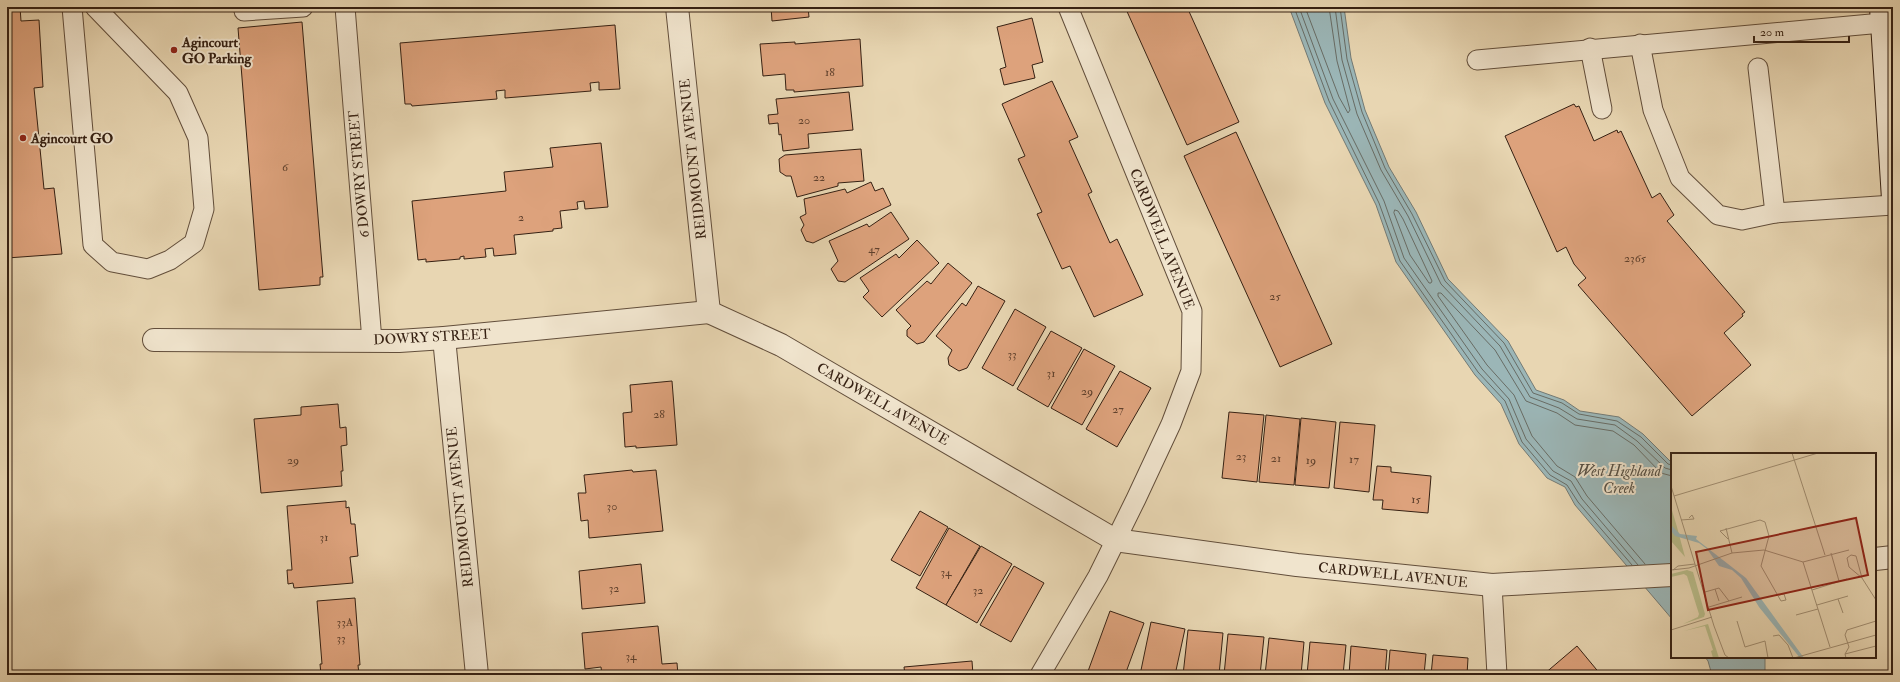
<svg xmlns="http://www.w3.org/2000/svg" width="1900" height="682" font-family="'IM FELL Double Pica',serif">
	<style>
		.water { fill: #9bb6b7; stroke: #737a75 }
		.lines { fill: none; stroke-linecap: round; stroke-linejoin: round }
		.shore { stroke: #686c65; stroke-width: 1 }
		.building { fill: #dda27c; stroke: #362113 }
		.service-casing { stroke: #624e3b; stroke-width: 21 }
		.minor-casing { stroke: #624e3b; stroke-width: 24 }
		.secondary-casing { stroke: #362113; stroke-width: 24 }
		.service { stroke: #f0e4cd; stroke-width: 19 }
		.minor { stroke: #f0e4cd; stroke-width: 22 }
		.secondary { stroke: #f0e4cd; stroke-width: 22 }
		.rail-casing { stroke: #362113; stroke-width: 4.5 }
		.rail { stroke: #f0e4cd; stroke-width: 3; stroke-dasharray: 9; stroke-linecap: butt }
		.poi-dot { fill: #8f2418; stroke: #f0e4cd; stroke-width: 1.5 }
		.labels { text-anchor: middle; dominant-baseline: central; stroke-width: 4; stroke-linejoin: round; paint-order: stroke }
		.number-label { font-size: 12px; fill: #60412d }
		.poi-label { font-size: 14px; font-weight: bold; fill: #362113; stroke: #f0e4cd; text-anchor: start }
		.street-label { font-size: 14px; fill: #362113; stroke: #f0e4cd }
		.water-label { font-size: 15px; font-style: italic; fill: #544e44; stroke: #f0e4cd }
		.inset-road { fill: none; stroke: #a18e72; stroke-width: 1 }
		.view { fill: #8f2418; fill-opacity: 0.15; stroke: #8f2418; stroke-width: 2 }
		.inset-edge { fill: none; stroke: #362113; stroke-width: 2 }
	</style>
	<rect width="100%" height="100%" fill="#e8d6b2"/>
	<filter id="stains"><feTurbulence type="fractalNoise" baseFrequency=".005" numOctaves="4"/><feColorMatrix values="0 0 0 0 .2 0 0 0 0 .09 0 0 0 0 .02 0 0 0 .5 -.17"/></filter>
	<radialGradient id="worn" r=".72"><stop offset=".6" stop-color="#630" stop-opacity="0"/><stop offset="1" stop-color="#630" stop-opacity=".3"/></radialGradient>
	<g class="water">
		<polygon points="1289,7 1344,7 1351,58 1365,110 1389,167 1416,212 1448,279 1508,341 1536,390 1564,400 1580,411 1619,417 1643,434 1671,462 1672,619 1575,505 1565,487 1547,478 1519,444 1501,404 1475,375 1396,262 1376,205 1325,103"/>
		<polygon points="1705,657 1765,657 1765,675 1712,675 1708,661"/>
	</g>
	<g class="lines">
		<g class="shore">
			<polyline points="1294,7 1329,101 1379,203 1400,261 1478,372 1505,401 1522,442 1550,475 1567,485 1578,502 1632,565"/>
			<polyline points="1299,7 1333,99 1384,201 1404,258 1482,369 1509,399 1526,439 1553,471 1571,481 1582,499 1638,565"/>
			<polyline points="1305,7 1339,97 1348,113 1350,110 1337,61 1329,7"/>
			<polyline points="1335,7 1342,60 1357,114 1381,170 1408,216 1441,284 1500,346 1530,397 1559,408 1577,419 1615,425 1637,441 1665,468 1672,470"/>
			<polyline points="1340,7 1347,59 1362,112 1385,168 1412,214 1445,281 1504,343 1533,393 1562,403 1579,414 1617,421 1641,437 1668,464 1672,465"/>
			<polygon points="1395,210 1398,211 1403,219 1432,281 1431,283 1429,283 1410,255 1394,213"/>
			<polyline points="1645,564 1587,496 1575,477 1557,466 1532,436 1514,395 1487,365 1438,296 1438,293 1441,293 1495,350 1526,401 1557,413 1575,425 1613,431 1634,445 1661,473 1672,476"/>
		</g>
	</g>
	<g class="building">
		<polygon points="7,7 20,7 21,21 39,20 43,87 34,88 44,189 54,188 62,254 7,258"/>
		<polygon points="771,7 808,7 809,17 772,21"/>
		<polygon points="1125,7 1187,7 1239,122 1187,145"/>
		<polygon points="1032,18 1043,62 1032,65 1035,78 1004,85 1000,69 1006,67 997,27"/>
		<polygon points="302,22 323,277 320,277 320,285 259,290 238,28"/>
		<polygon points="615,25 620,89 599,90 599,82 590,83 591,91 505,98 505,90 496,91 497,99 412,106 411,104 405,104 400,43"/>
		<polygon points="860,39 863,86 794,92 794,90 786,90 785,74 763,76 760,44 795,42 795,44"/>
		<polygon points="1052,81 1078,137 1069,141 1092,192 1088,194 1110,243 1117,239 1143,295 1094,317 1070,266 1062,269 1037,214 1042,212 1018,159 1025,156 1002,104"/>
		<polygon points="849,92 853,130 808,134 809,148 783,151 781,134 779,135 778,123 769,124 768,115 778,114 776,99"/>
		<polygon points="1574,104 1576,107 1579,106 1594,141 1617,130 1618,133 1621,131 1652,198 1660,193 1674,215 1667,221 1745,312 1742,314 1743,316 1724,333 1751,365 1692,416 1578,285 1586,278 1574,264 1566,247 1557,252 1505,136"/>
		<polygon points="1236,132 1332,344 1280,367 1184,156"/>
		<polygon points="601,143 608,207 585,209 584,201 577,202 578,209 560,211 562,228 553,229 553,231 514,235 516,254 494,256 493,248 485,249 486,257 464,259 464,256 460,257 460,259 426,262 426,259 418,260 412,201 506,191 504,172 553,167 550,148"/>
		<polygon points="861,149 864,181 838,183 838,186 797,197 791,176 786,176 780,172 779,159 785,155"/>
		<polygon points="871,182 875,191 883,188 891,205 813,243 806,241 801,230 804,225 800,217 806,214 804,199 845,189 847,193"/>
		<polygon points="891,212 909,239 845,282 838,281 831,269 838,261 829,241 867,224 869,227"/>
		<polygon points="917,240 939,263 882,317 863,297 869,291 860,278 896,254 899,258"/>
		<polygon points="948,263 972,283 924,342 917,344 907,336 907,330 911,326 896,310 927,281 931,284"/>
		<polygon points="978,286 1005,301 967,368 959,371 949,365 948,358 952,350 936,336 962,303 966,306"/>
		<polygon points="1015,309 1046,327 1013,386 982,368"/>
		<polygon points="1051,331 1082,348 1048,407 1017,389"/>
		<polygon points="1084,349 1115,366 1082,425 1051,408"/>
		<polygon points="1120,371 1151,388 1117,447 1086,429"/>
		<polygon points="672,381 677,445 636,448 636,446 625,447 623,413 632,412 630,385"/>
		<polygon points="338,404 340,428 346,427 347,445 341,446 343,471 341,471 342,486 261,493 254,419 301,415 301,407"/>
		<polygon points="1229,412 1264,415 1257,482 1222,478"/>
		<polygon points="1266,415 1300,419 1294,485 1259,482"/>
		<polygon points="1301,418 1336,422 1329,488 1295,485"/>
		<polygon points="1340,422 1375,425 1369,492 1334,488"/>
		<polygon points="1377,466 1391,467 1391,472 1431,476 1428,513 1382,509 1383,500 1373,500"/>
		<polygon points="632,470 633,472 656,470 663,531 589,538 588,520 581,521 578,493 586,493 584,475"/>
		<polygon points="346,501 346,508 349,507 351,524 355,524 358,556 350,557 353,583 294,588 293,583 288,584 287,570 292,570 287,506"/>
		<polygon points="920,511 948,527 920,576 891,560"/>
		<polygon points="949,528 980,546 946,605 916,588"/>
		<polygon points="981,546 1012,564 977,623 946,605"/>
		<polygon points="641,564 645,603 582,609 579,571"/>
		<polygon points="1014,566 1044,583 1011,642 980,625"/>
		<polygon points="355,598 360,665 358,665 359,675 321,675 320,664 322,664 317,601"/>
		<polygon points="1110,611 1144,623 1125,675 1089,675 1087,674"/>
		<polygon points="1151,622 1185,629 1175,675 1140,675"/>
		<polygon points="658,626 662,664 677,663 678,675 602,675 601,667 585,669 582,633"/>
		<polygon points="1188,630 1223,633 1219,675 1183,675"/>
		<polygon points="1228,634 1264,637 1260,675 1224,675"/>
		<polygon points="1269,638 1304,642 1301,675 1265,675"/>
		<polygon points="1310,642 1346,645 1343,675 1307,675"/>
		<polygon points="1351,646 1387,650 1385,675 1349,675"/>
		<polygon points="1577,646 1601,675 1543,675"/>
		<polygon points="1390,650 1426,654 1424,675 1388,675"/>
		<polygon points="1433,655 1468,658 1467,675 1431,675"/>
		<polygon points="972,661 973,675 905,675 904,667"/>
	</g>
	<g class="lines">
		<defs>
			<g id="service">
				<polyline points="72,7 93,245 112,262 148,269 170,260 194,243 204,209 198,138 178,93 95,7"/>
				<polyline points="345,7 372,341"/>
				<polyline points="244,11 303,7"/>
				<polyline points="1640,44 1653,110 1680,178 1718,215 1742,220 1775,213 1893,205"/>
				<polyline points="1590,48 1602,109"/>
				<polyline points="1477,60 1882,23"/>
				<polyline points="1758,68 1775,213"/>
				<polyline points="1492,585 1497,675"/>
				<polyline points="1040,675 1098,576 1136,499 1171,424 1191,371 1192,311 1068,7"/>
			</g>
			<g id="minor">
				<polyline points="677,7 709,312"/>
				<polyline points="709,312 781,345 1115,540 1297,565 1492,585 1672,575"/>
				<polyline points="444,338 477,675"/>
				<polyline points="154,340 399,341 444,338 709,312"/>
				<polyline points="1875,559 1893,557"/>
			</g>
			<polyline id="secondary" points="1881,7 1893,199"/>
		</defs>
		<use href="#service" class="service-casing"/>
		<use href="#minor" class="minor-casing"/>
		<use href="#secondary" class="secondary-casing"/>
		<use href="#service" class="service"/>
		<use href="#minor" class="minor"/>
		<use href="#secondary" class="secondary"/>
		<defs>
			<polyline id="rail" points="7,646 10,675"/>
		</defs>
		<use href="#rail" class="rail-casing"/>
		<use href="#rail" class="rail"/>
	</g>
	<g class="poi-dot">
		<circle cx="174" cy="50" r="4"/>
		<circle cx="23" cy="138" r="4"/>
	</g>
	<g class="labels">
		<g class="number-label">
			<text x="830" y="72">18</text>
			<text x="804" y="120">20</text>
			<text x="285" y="167">6</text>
			<text x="819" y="177">22</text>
			<text x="521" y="217">2</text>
			<text x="874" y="249">47</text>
			<text x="1635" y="258">2365</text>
			<text x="1275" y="296">25</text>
			<text x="1012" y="354">33</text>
			<text x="1051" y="373">31</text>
			<text x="1087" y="391">29</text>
			<text x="1118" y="409">27</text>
			<text x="659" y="414">28</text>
			<text x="1241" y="456">23</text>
			<text x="1276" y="458">21</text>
			<text x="1354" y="459">17</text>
			<text x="293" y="460">29</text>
			<text x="1311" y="460">19</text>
			<text x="1416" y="499">15</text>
			<text x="612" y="506">30</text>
			<text x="324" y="537">31</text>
			<text x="946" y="572">34</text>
			<text x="614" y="588">32</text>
			<text x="978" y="590">32</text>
			<text x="345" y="622">33A</text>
			<text x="341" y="638">33</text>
			<text x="631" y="656">34</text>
		</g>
		<g class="poi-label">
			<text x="182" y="42">Agincourt<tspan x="182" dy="16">GO Parking</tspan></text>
			<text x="31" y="138">Agincourt GO</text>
		</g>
		<g class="street-label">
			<text transform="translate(693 159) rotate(-96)">REIDMOUNT AVENUE</text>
			<text transform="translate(359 174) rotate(-95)">6 DOWRY STREET</text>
			<text transform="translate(1162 239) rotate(68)">CARDWELL AVENUE</text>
			<text transform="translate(432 337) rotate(-3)">DOWRY STREET</text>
			<text transform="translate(883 404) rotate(30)">CARDWELL AVENUE</text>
			<text transform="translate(460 507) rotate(-96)">REIDMOUNT AVENUE</text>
			<text transform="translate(1393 575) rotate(6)">CARDWELL AVENUE</text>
		</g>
		<g class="water-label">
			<text x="1619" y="471">West Highland<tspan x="1619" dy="17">Creek</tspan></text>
		</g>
	</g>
	<g transform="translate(1671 453)">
		<rect width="205" height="205" fill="#e8d6b2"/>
		<path d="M0 54 6 74 14 104 0 88ZM16 117 22 119 34 161 33 164 12 171 27 164 28 161 16 123 13 121 0 124V121ZM37 171 48 205H42L40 198 42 197 34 173 13 178Z" fill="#b9bd8a"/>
		<path d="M0 72 9 81 26 83 25 86 75 125 133 205H129L88 154 70 125 61 117 48 113 36 96 28 90 4 83 0 78Z" fill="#9bb6b7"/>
		<path class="inset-road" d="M121 0 154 102M0 33 43 173 54 202 58 205M3 43 147 0M10 67 23 66 21 62 18 65M55 75 61 100M57 86 49 78 89 67 94 69 98 83 90 113 110 148 115 147 113 141 108 142M160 100 168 128M132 109 159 194M132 109 178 97M0 117 18 115 61 100 93 97 132 109M2 117 7 113 24 111M191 125 178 114 176 105 180 102 185 103 191 125 205 147M44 136 48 148M141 137 176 126M34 139 48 135 58 148M167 146 172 160M146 152 177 143M38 154 71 144M125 162 147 156M66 168 74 194 94 188 97 205M0 177 41 164M102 183 108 182 117 192 122 205M174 201 205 193M123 205 205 182M175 205 174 201 178 194 174 182 176 177 205 168"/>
		<path class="view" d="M185 65 197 122 37 157 25 99Z"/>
		<rect width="205" height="205" class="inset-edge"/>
	</g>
	<rect width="1900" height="682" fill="none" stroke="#e8d6b2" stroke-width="24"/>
	<rect x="8" y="8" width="1884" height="666" fill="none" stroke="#362113" stroke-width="2"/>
	<rect x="12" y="12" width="1876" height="658" fill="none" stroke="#362113"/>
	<path d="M1754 36v6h95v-6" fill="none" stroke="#362113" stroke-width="2"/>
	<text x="1760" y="36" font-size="12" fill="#362113" stroke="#f0e4cd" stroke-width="3" paint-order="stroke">20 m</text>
	<rect width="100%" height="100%" filter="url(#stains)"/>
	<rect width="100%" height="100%" fill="url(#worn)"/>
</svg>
